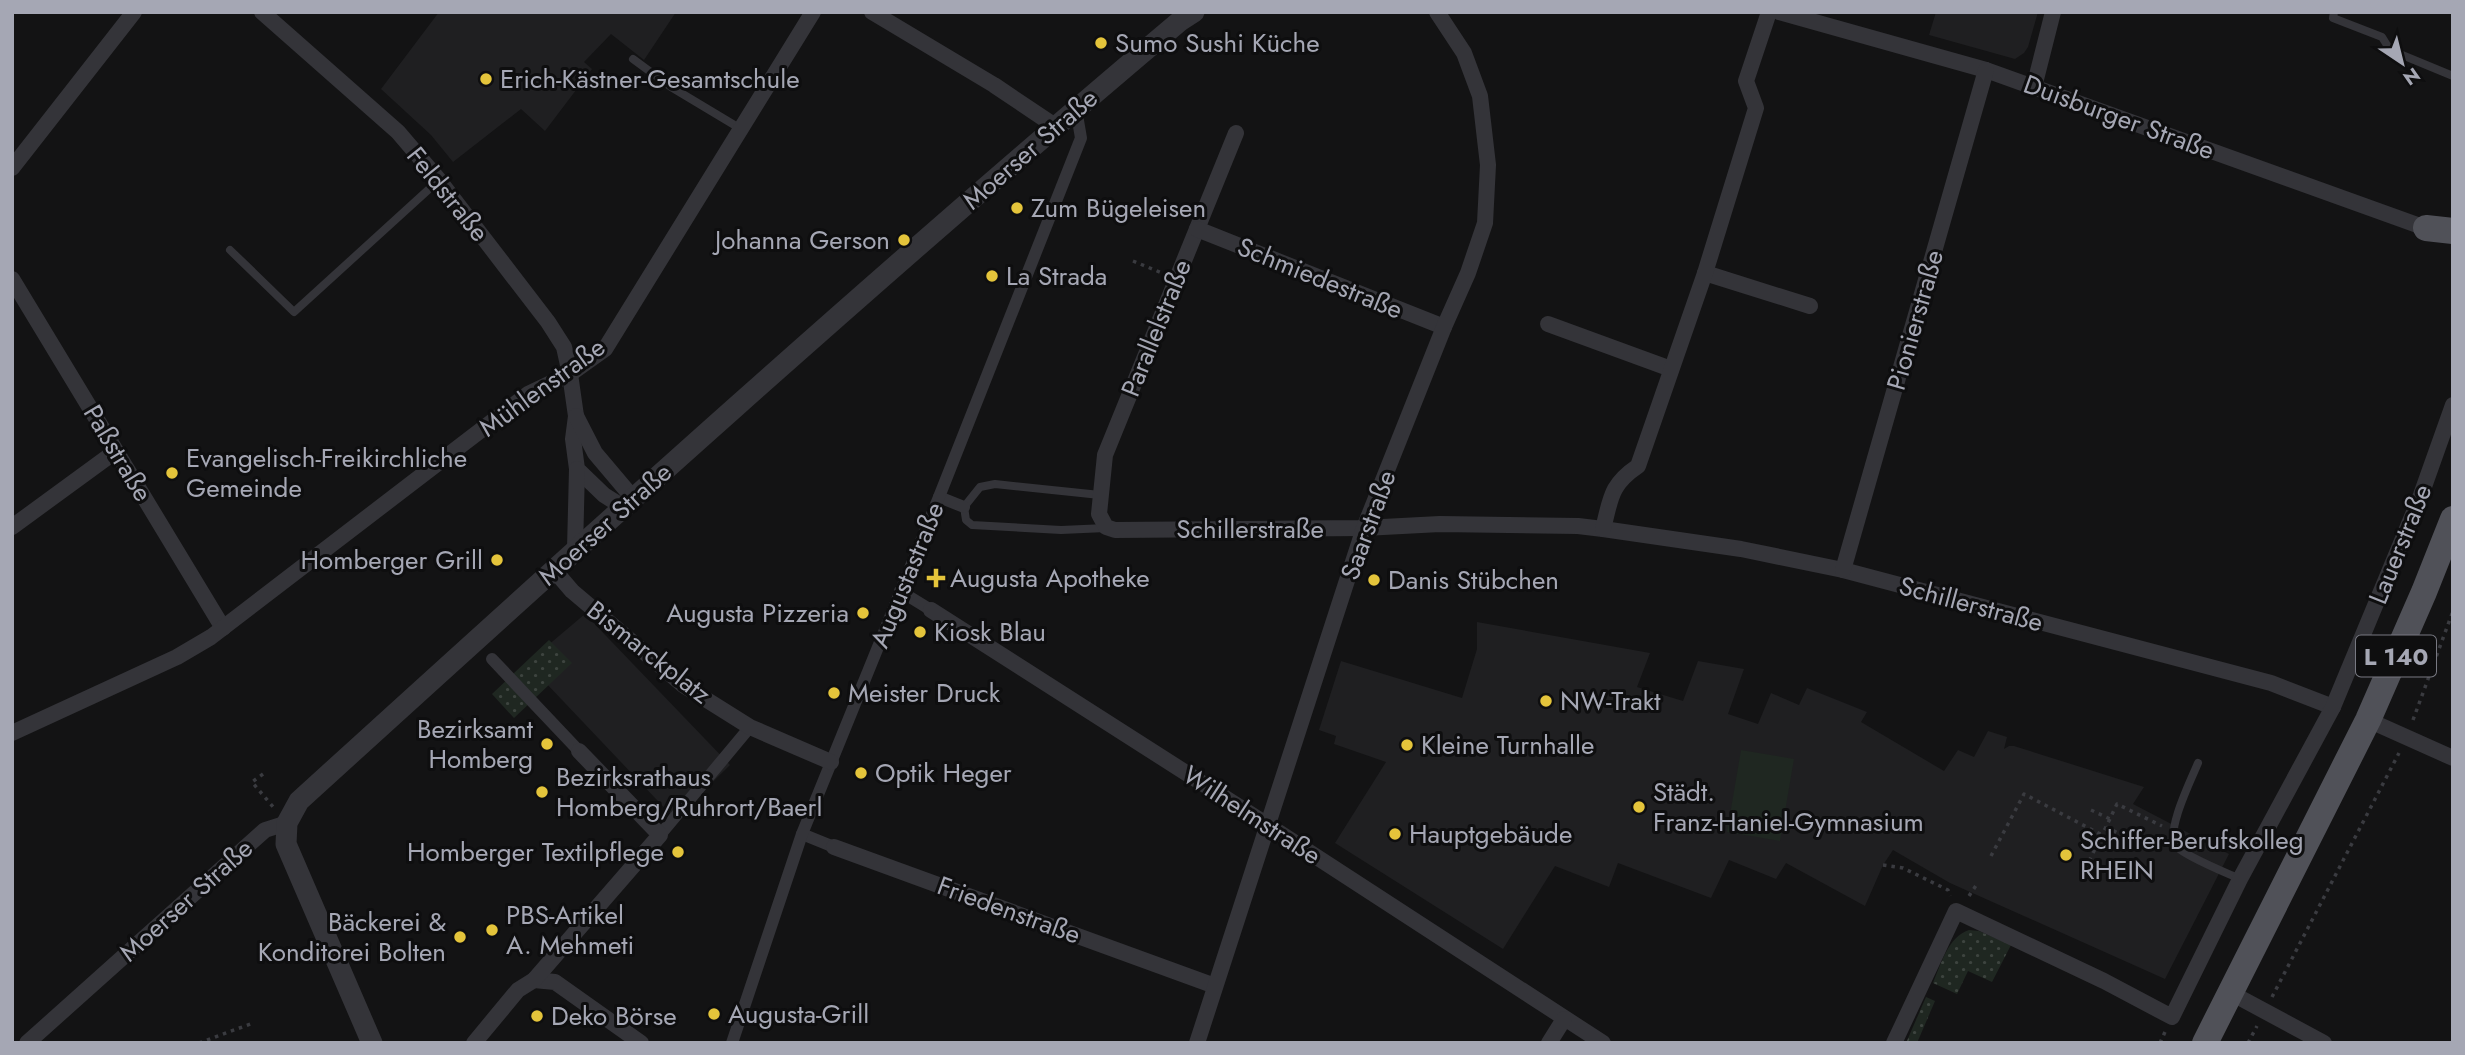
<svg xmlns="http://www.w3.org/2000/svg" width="2465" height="1055" font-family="Jost,sans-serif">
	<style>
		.built { fill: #1f1f21 }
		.grass { fill: url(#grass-dots) }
		.pitch { fill: #1f2721 }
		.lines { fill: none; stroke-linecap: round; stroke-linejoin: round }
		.path { stroke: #3a3b40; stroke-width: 3.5; stroke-dasharray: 3.5 5; stroke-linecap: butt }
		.service { stroke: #343439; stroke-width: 8 }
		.pedestrian { stroke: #343439; stroke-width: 12 }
		.minor { stroke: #343439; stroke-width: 16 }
		.tertiary { stroke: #343439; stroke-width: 21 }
		.primary { stroke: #505158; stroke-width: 26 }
		.poi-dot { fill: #e4c43b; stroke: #0e0e0f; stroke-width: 2.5 }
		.labels { text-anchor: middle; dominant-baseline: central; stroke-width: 6; stroke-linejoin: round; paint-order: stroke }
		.shield { fill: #0e0e0f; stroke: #787982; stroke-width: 2 }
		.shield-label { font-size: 24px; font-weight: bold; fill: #a5a7b4 }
		.poi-label { font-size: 26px; fill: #a5a7b4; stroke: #0e0e0f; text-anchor: start }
		.street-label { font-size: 26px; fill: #a5a7b4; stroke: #0e0e0f }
	</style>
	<defs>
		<pattern id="grass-dots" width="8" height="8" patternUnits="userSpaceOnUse" patternTransform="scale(1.75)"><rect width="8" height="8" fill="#1f2721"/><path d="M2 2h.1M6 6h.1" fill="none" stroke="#3d443f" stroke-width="1.8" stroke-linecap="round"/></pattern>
	</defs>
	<rect width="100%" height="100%" fill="#131314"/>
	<g class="built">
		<polygon points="439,12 676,12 644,60 611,34 584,62 592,69 545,131 521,109 453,162 431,135 381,89"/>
		<polygon points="1936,12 2038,12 2028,47 2024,53 2015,59 1929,35"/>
		<polygon points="585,614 730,765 675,819 527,663"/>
		<polygon points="1477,622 1650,653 1637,687 1683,701 1698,661 1744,669 1728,714 1758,724 1771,693 1799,705 1807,688 1867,712 1861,722 1944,771 1958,750 1974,757 1988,731 2007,737 2004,749 2009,746 2014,746 2144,787 2133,804 2229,854 2165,979 1950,883 1893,850 1883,865 1865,906 1786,863 1776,879 1729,860 1711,898 1618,863 1609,887 1555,866 1503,949 1335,843 1386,762 1334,744 1336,736 1319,730 1341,661 1462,698 1477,649"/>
	</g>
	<g class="grass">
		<polygon points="549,640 572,663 514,718 492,694"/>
		<path d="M1969 930 1979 931 2011 945 1992 982 1968 971 1957 994 1933 983C1941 964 1948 937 1969 930Z"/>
		<polygon points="1926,997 1935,1001 1917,1043 1906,1043"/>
	</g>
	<polygon class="pitch" points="1741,750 1794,759 1780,841 1727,832"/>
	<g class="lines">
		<g class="path">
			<polyline points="1133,261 1162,273"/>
			<polyline points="2413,720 2453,611"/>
			<polyline points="263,774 252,782 274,808"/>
			<polyline points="2091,810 2110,819"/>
			<polyline points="2106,827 2088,863 2106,872"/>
			<polyline points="2124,836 2106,827 2117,804 2162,826"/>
			<polyline points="1991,856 2024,794 2102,835"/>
			<polyline points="1883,865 1903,868 1948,890 1950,896"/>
			<polyline points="1969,896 1977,884"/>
			<polyline points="2272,997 2399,753"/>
			<polyline points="199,1043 253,1023"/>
			<polyline points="2160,1043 2165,1032"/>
			<polyline points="2248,1043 2257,1026"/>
		</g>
		<g class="service">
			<polyline points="2334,12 2333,18 2382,37 2390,50 2453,76"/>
			<polyline points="633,59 671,87 741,129"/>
			<polyline points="230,250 294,312 439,180"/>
			<polyline points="1100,495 995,484 980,487 964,507 966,520 972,525 1061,530 1106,528"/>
			<path d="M2198 763C2191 780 2165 832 2176 846 2184 856 2227 873 2240 879"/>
		</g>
		<g class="pedestrian">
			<polyline points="939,497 964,507"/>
			<polyline points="900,591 931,610"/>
			<polyline points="492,659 579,751"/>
			<polyline points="802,834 834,847"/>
			<polyline points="660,835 750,727"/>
			<polyline points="732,1043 802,834 939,497 1081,138 1076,109"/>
		</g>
		<g class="minor">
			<polyline points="262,12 398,132 439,180 548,322 564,347 570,374 576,416 573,439 577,469 604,495 623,507"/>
			<polyline points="872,12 994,85 1055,126"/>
			<polyline points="1779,12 1986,70 2434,231"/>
			<polyline points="2034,87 2053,12"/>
			<polyline points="1236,133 1105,455 1099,514 1106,527 1115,530 1364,528 1440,524 1578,526 1603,529 1741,549 1843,570 2271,683 2333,707"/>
			<polyline points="12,168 134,12"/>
			<polyline points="1197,229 1444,327"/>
			<polyline points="1705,273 1810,306"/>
			<polyline points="12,279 223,628"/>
			<polyline points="1548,324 1671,369"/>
			<polyline points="576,416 595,453 633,498"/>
			<polyline points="12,527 116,451"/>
			<path d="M1603 529C1611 498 1610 485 1638 466L1705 273 1756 108 1746 81 1769 12"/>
			<polyline points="575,549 577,469"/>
			<polyline points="554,570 572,591 683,685 750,727 831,762"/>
			<polyline points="1843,570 1986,70"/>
			<polyline points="931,610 1266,824 1603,1043"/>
			<polyline points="2368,720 2453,758"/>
			<polyline points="12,733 177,657 211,637 528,394 570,374 605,349 813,12"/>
			<polyline points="834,847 1215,986"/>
			<polyline points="534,980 555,982 641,1043"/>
			<polyline points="2231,993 2324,1043"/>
			<polyline points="27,1043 265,830 287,823"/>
			<polyline points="474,1043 518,990 534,980 660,835 579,751"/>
			<polyline points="1197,1043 1364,528 1444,327 1468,273 1485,223 1488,165 1480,96 1464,53 1437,12"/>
			<polyline points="1549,1043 1564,1019"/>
			<polyline points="1894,1043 1956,911 2104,981 2172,1017 2240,879 2333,707 2421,495 2453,405"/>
		</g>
		<path class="tertiary" d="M372 1043 286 844 287 823 299 801C589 537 880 274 1180 21L1194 12"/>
		<g class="primary">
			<polyline points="2426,228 2453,231"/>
			<polyline points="2205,1043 2368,720 2424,592 2453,519"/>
		</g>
	</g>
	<g class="poi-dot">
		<circle cx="1101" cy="43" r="7"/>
		<circle cx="486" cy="79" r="7"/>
		<circle cx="1017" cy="208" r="7"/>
		<circle cx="904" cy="240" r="7"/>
		<circle cx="992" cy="276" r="7"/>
		<circle cx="172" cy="473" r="7"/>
		<circle cx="497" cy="560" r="7"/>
		<path d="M932.5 567.5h7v7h7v7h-7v7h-7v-7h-7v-7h7z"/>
		<circle cx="1374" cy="580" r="7"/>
		<circle cx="863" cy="613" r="7"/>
		<circle cx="920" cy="632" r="7"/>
		<circle cx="834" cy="693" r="7"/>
		<circle cx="1546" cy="701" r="7"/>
		<circle cx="547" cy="744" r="7"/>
		<circle cx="1407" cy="745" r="7"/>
		<circle cx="861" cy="773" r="7"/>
		<circle cx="542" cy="792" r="7"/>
		<circle cx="1639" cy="807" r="7"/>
		<circle cx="1395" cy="834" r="7"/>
		<circle cx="678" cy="852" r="7"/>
		<circle cx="2066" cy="855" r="7"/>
		<circle cx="492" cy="930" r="7"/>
		<circle cx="460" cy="937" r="7"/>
		<circle cx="714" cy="1014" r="7"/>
		<circle cx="537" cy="1016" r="7"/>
	</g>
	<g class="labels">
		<rect class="shield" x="2356" y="635.5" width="80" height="41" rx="5"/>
		<g class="shield-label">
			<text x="2396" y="656">L 140</text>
		</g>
		<g class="poi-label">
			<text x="1115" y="43">Sumo Sushi Küche</text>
			<text x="500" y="79">Erich-Kästner-Gesamtschule</text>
			<text x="1031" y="208">Zum Bügeleisen</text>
			<text x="890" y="240" text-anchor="end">Johanna Gerson</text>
			<text x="1006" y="276">La Strada</text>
			<text x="186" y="458">Evangelisch-Freikirchliche<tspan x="186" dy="30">Gemeinde</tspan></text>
			<text x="483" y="560" text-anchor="end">Homberger Grill</text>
			<text x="950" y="578">Augusta Apotheke</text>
			<text x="1388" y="580">Danis Stübchen</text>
			<text x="849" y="613" text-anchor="end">Augusta Pizzeria</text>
			<text x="934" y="632">Kiosk Blau</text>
			<text x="848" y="693">Meister Druck</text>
			<text x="1560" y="701">NW-Trakt</text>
			<text x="533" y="729" text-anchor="end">Bezirksamt<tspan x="533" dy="30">Homberg</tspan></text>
			<text x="1421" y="745">Kleine Turnhalle</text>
			<text x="875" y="773">Optik Heger</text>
			<text x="556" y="777">Bezirksrathaus<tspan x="556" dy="30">Homberg/Ruhrort/Baerl</tspan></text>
			<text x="1653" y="792">Städt.<tspan x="1653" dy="30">Franz-Haniel-Gymnasium</tspan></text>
			<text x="1409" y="834">Hauptgebäude</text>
			<text x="2080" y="840">Schiffer-Berufskolleg<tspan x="2080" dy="30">RHEIN</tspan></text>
			<text x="664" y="852" text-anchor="end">Homberger Textilpflege</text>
			<text x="506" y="915">PBS-Artikel<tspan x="506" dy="30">A. Mehmeti</tspan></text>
			<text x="446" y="922" text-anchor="end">Bäckerei &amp;<tspan x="446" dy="30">Konditorei Bolten</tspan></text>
			<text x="728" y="1014">Augusta-Grill</text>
			<text x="551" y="1016">Deko Börse</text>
		</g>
		<g class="street-label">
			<text transform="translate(2119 117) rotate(20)">Duisburger Straße</text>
			<text transform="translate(1030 149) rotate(-41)">Moerser Straße</text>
			<text transform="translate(448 194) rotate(51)">Feldstraße</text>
			<text transform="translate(1320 278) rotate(22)">Schmiedestraße</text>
			<text transform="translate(1915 320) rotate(-74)">Pionierstraße</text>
			<text transform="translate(1156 328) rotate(-68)">Parallelstraße</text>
			<text transform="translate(542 387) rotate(-36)">Mühlenstraße</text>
			<text transform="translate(118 453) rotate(59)">Paßstraße</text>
			<text transform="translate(605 524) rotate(-42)">Moerser Straße</text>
			<text transform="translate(1368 525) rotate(-70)">Saarstraße</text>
			<text x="1250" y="529">Schillerstraße</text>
			<text transform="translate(2400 544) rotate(-68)">Lauerstraße</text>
			<text transform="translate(907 575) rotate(-68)">Augustastraße</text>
			<text transform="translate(1971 604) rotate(15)">Schillerstraße</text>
			<text transform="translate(649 652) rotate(38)">Bismarckplatz</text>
			<text transform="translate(1252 815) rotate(33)">Wilhelmstraße</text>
			<text transform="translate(186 900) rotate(-42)">Moerser Straße</text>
			<text transform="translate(1009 910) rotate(20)">Friedenstraße</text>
		</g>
	</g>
	<rect width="2465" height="1055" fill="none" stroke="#a5a7b4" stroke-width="28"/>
	<g transform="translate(2402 63) rotate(145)" stroke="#0e0e0f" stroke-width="5" paint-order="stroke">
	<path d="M0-5L12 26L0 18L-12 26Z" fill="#a5a7b4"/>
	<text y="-10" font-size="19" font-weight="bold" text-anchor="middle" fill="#a5a7b4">N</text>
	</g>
</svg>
